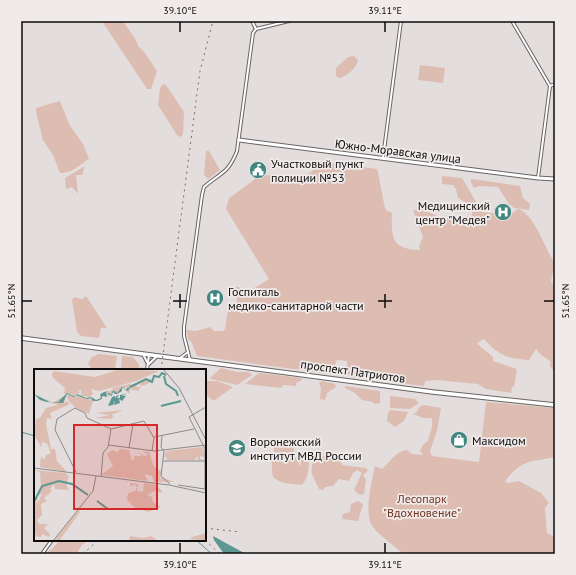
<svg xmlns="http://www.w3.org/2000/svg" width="576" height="575" font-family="'PT Sans',sans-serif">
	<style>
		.green { fill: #ddbcb1 }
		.water { fill: #5c9891 }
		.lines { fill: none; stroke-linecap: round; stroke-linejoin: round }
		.stream { stroke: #5c9891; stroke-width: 1 }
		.minor-casing { stroke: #686463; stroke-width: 4 }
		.major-casing { stroke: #686463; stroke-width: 5 }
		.highway-casing { stroke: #686463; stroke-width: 5.5 }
		.minor { stroke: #fff; stroke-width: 2 }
		.major { stroke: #fff; stroke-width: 3 }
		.highway { stroke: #fff; stroke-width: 3.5 }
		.rail { stroke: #737070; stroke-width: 1; stroke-dasharray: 2 4; stroke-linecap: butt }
		.ticks { fill: none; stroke: #0d0b0b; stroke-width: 1.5 }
		.labels { text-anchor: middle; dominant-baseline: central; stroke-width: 3.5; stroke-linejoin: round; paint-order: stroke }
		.street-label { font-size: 12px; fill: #0d0b0b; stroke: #f0ebea }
		.poi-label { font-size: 12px; fill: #0d0b0b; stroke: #f0ebea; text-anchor: start }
		.park-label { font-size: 12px; fill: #71321e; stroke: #f0ebea }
		.inset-river { fill: none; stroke: #5c9891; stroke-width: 2 }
		.inset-road { fill: none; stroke: #8d8a89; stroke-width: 1 }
		.view { fill: #d62828; fill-opacity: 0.15; stroke: #d62828; stroke-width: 2 }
		.inset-edge { fill: none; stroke: #0d0b0b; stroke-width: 2 }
		.neatline { fill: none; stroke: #0d0b0b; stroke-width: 1.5 }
		.ticks-label { font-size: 10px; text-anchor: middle; fill: #0d0b0b }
	</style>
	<rect width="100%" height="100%" fill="#e3dedd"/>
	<g class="green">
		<polygon points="102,21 123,21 136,40 138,46 145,53 157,71 151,89 147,89"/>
		<path d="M354 56 358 60C357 68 346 77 339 78L336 76V68L348 57Z"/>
		<polygon points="420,65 445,68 443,83 418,80"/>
		<polygon points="163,84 166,85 184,112 183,134 181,137 177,135 158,105 160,88"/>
		<path d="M60 101 69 124 83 144 89 159C78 165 74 173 60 173L53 155 43 140 36 112V108Z"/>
		<polygon points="206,151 209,151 220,170 208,179 204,175"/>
		<path d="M315 161 377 169C379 175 384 207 386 210 388 211 390 212 392 213 391 238 392 249 420 250L419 246 423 237 413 210 429 212 439 217 461 220 464 217 472 216V208L465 202 458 198 456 189 453 185 442 184V176L462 178 482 212 510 215 518 209C535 214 545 250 555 263L551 281 555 288V372L550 366V361L541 355 536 349 529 360C507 358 499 356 484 339L477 343C482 349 488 352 493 357V361L517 369 514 387H512L511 393 486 389 478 384 436 380 425 381 424 386 351 377 347 373V361L337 360 331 374 197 356 191 341H189L186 330 196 331 210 327 214 331H223L225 329 228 309 230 305H236L238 293 235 289 236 287H239L241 292H248L269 279 226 209 229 198 261 175 291 176V180L303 183 308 173H310L314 169Z"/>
		<polygon points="85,166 82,175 76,175 78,194 72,187 66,189 65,178"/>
		<polygon points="472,179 520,186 523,198 530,204 529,210 514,208 509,204 498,187 479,186 474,188 470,180"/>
		<polygon points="86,296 107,328 101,328 99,338 81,336 77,332 72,300 74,297 82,299"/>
		<polygon points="99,354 117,356 115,370 92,370 88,363 92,357"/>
		<polygon points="122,356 133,357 139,364 139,368 141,367 144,370 123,370 121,369"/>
		<polygon points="221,368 236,372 249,372 252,375 237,385 211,379 210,378"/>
		<polygon points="259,373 301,378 302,380 296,383 296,386 283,385 281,388 245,384"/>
		<polygon points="205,381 217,381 233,387 215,400 212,400 205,394"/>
		<polygon points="322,381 335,384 336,387 327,393 325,400 320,399 321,388 319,383"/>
		<polygon points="345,386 380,391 380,403 375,404 372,402 362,400 355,393 345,388"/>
		<polygon points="390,396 415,399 419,403 410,409 390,408"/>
		<path d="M486 402 555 408V459L554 457C529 463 522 459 505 481L508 483 519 481 541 493 549 503 545 508 547 533 555 537V554H403C394 545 381 537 373 527 363 515 372 481 375 466L382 469C390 462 396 451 407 450L412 454 423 455 420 451 423 445 428 441 432 427V418H423L413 414 417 412 419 407 424 405 441 408 437 431 430 451 432 456 479 462Z"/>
		<polygon points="391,410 408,412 404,421 395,427 387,421 388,412"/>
		<path d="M277 444 293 446 295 457 301 467 299 451 308 455C310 465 309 477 302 485 291 483 282 485 273 477 272 473 272 469 272 465 271 457 276 454 273 446Z"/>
		<path d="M315 456 339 457 342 465 366 468 368 471 363 475 366 480 364 494 360 495 354 490 362 473 357 470 353 473 349 481 339 479 333 486 325 487 323 490 319 489C313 475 308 473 315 456Z"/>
		<polygon points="358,501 363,504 358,521 342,519 343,514 350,512 351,504"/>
		<polygon points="60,540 89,540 82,545 76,554 45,554 52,549"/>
	</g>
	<polygon class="water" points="213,536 246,554 224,554 214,540"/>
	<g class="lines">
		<g class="stream">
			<polyline points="21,432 35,436"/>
			<polyline points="196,540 212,554"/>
		</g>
		<defs>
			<g id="minor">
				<polyline points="252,21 256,29"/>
				<polyline points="512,21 550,86 538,178"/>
				<polyline points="256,29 289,21"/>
				<polyline points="550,86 555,84"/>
				<polyline points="383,158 401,21"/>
				<polyline points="143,354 147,362"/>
				<polyline points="180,358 188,352"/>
				<path d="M190 360 184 336V327L202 195 204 187C221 172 228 174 237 151L253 33 256 29"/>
				<polyline points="149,364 157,356"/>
				<polyline points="147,370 149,355"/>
				<polyline points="42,554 52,540"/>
			</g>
			<polyline id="major" points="239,140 538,178 555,179"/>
			<polyline id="highway" points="21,338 433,392 555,405"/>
		</defs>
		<use href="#minor" class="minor-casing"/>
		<use href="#major" class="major-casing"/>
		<use href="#highway" class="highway-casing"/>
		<use href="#minor" class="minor"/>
		<use href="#major" class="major"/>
		<use href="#highway" class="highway"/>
		<g class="rail">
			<polyline points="161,370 200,71 213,21"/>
			<polyline points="205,528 240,532"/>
			<polyline points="205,540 220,554"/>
			<polyline points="83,554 98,540"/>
		</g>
	</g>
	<path class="ticks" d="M180 22V32M385 22V32M180 294V308M385 294V308M22 301H32M173 301H187M378 301H392M544 301H554M180 543V553M385 543V553"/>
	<defs>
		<symbol id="civic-disc" viewBox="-11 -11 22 22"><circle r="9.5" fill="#41877f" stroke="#f0ebea"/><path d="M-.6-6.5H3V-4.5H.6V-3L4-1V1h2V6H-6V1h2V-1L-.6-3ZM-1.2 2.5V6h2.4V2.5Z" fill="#fff"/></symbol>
		<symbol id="hospital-disc" viewBox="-11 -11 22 22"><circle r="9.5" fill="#41877f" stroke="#f0ebea"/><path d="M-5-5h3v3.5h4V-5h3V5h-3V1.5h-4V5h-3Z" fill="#fff"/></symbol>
		<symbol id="shop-disc" viewBox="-11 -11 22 22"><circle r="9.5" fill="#41877f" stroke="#f0ebea"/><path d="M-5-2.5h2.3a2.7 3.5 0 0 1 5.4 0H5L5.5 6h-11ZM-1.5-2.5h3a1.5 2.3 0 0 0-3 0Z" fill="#fff"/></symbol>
		<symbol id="university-disc" viewBox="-11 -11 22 22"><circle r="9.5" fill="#41877f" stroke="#f0ebea"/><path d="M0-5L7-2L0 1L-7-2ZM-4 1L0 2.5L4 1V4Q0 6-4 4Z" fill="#fff"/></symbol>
	</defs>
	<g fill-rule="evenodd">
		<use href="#civic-disc" x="248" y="160" width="20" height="20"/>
		<use href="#hospital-disc" x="493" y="202" width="20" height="20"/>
		<use href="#hospital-disc" x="205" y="288" width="20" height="20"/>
		<use href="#shop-disc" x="449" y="430" width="20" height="20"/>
		<use href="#university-disc" x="227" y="438" width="20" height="20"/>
	</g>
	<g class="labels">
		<g class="street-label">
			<text transform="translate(398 151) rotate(7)">Южно-Моравская улица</text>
			<text transform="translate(353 371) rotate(8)">проспект Патриотов</text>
		</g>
		<g class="poi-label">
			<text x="271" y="163">Участковый пункт<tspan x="271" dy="14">полиции №53</tspan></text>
			<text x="490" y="205" text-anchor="end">Медицинский<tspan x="490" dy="14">центр "Медея"</tspan></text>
			<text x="228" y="291">Госпиталь<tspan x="228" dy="14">медико-санитарной части</tspan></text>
			<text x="472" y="440">Максидом</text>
			<text x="250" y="441">Воронежский<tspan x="250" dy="14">институт МВД России</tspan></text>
		</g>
		<g class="park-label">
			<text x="422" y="498">Лесопарк<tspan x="422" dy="14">"Вдохновение"</tspan></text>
		</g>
	</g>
	<g transform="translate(34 369)">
		<rect width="172" height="172" fill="#e3dedd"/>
		<path d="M86 0 125 2 102 12 65 22 57 20 59 25 55 28 47 27V21L44 22 46 24 41 25 40 27 64 31 59 32 55 45 42 39 35 32 32 26 40 27 39 25H30L31 19 19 9 18 4 21 2 61 8ZM111 9 120 11 111 16 106 17 107 14 103 16 102 18H107L104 22 96 20V25L88 19 94 22 95 19 89 18 83 24 78 21V26L74 27 71 24 80 20 78 19 96 15 100 20 98 15H104ZM28 28 31 30 30 34 33 32 36 35 16 44 18 50 13 49 12 55 17 80H21L23 92 33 103 6 98 7 87 10 91 12 86 17 84 13 74H10L9 71 7 78 0 65 2 50 6 49 12 39 24 36 19 34ZM89 41 77 46 80 47 77 50 61 49 76 46 62 44ZM169 78 171 88 166 87V90L171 91H164L163 87 161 91H133L132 88H130L132 82ZM86 80 95 81 97 90 100 92V87H108L104 82 110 87 115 86 108 82 115 83 120 98 127 102 126 112 127 108 140 113H120L118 107 110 105 114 112 67 106 79 97 73 85 78 81 84 83ZM0 101 32 104 35 108 32 115 35 121 21 120 20 115 16 120 18 122 10 129 13 132 7 135 8 146 3 151 5 155H14L10 159 16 165 15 168 8 165 7 168 0 167 3 165 0 164V133L4 134 3 130 5 132 8 125 2 127 7 119 6 103ZM96 114 104 115 103 122 109 123 110 114 123 116 129 124 120 122 113 126 118 128 119 133 127 138 114 143 100 138 93 131 94 124 101 122 103 118 100 115 97 118ZM45 140 46 143 25 172H20ZM172 164V172L156 170 158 168ZM96 167 109 169 117 167 124 172H95Z" fill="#ddbcb1"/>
		<path d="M88 18 91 19 92 21 93 19 96 18 94 22 92 21 90 19H88V22L83 25H81L79 23 78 26 77 27 74 25V22H72L73 28 68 27V24V30L63 32H59L57 29 53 30 44 27 42 26 40 28 33 25 29 34 13 33 6 31 0 25 16 33H24L33 24 40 27 43 25 52 29 57 28 62 31 67 29 66 26 68 24 73 22 77 26 79 21 83 24ZM93 25 88 27H92L88 32 85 30 86 34 80 36 81 31 79 36 74 37 78 28 81 27V30L82 27 85 26 83 29H86V26Z" fill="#5c9891"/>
		<path class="inset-river" d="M130 7 132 15 142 22 144 27M96 18 112 10 118 13 120 7 125 8 128 4 132 6M127 37 147 32M63 132 74 140M0 133 8 117 25 112 38 115 54 126"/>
		<path class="inset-road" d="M129 0 145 19 172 71M77 60 110 52 120 69 118 82M128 67 127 78 130 82 127 107 136 115M120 68 160 60M75 76 120 82 172 76M95 79 99 55M129 92H171M0 99 135 116 172 124M42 103 21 61 23 50 41 39 51 44 53 49 77 60M67 108 69 84 74 78 77 60M144 116 171 120M171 120V80L155 48 172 38M19 172 59 122 62 107"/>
		<path class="view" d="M40 56H123V140H40Z"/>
		<rect width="172" height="172" class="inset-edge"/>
	</g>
	<rect width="576" height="575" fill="none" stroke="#f0ebea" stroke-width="44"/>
	<rect x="22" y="22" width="532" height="531" class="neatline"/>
	<g class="ticks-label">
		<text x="180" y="14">39.10°E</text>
		<text x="385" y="14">39.11°E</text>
		<text transform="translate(11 301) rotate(-90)" y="4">51.65°N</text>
		<text transform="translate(565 301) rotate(-90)" y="4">51.65°N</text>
		<text x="180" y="568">39.10°E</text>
		<text x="385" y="568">39.11°E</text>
	</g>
</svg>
